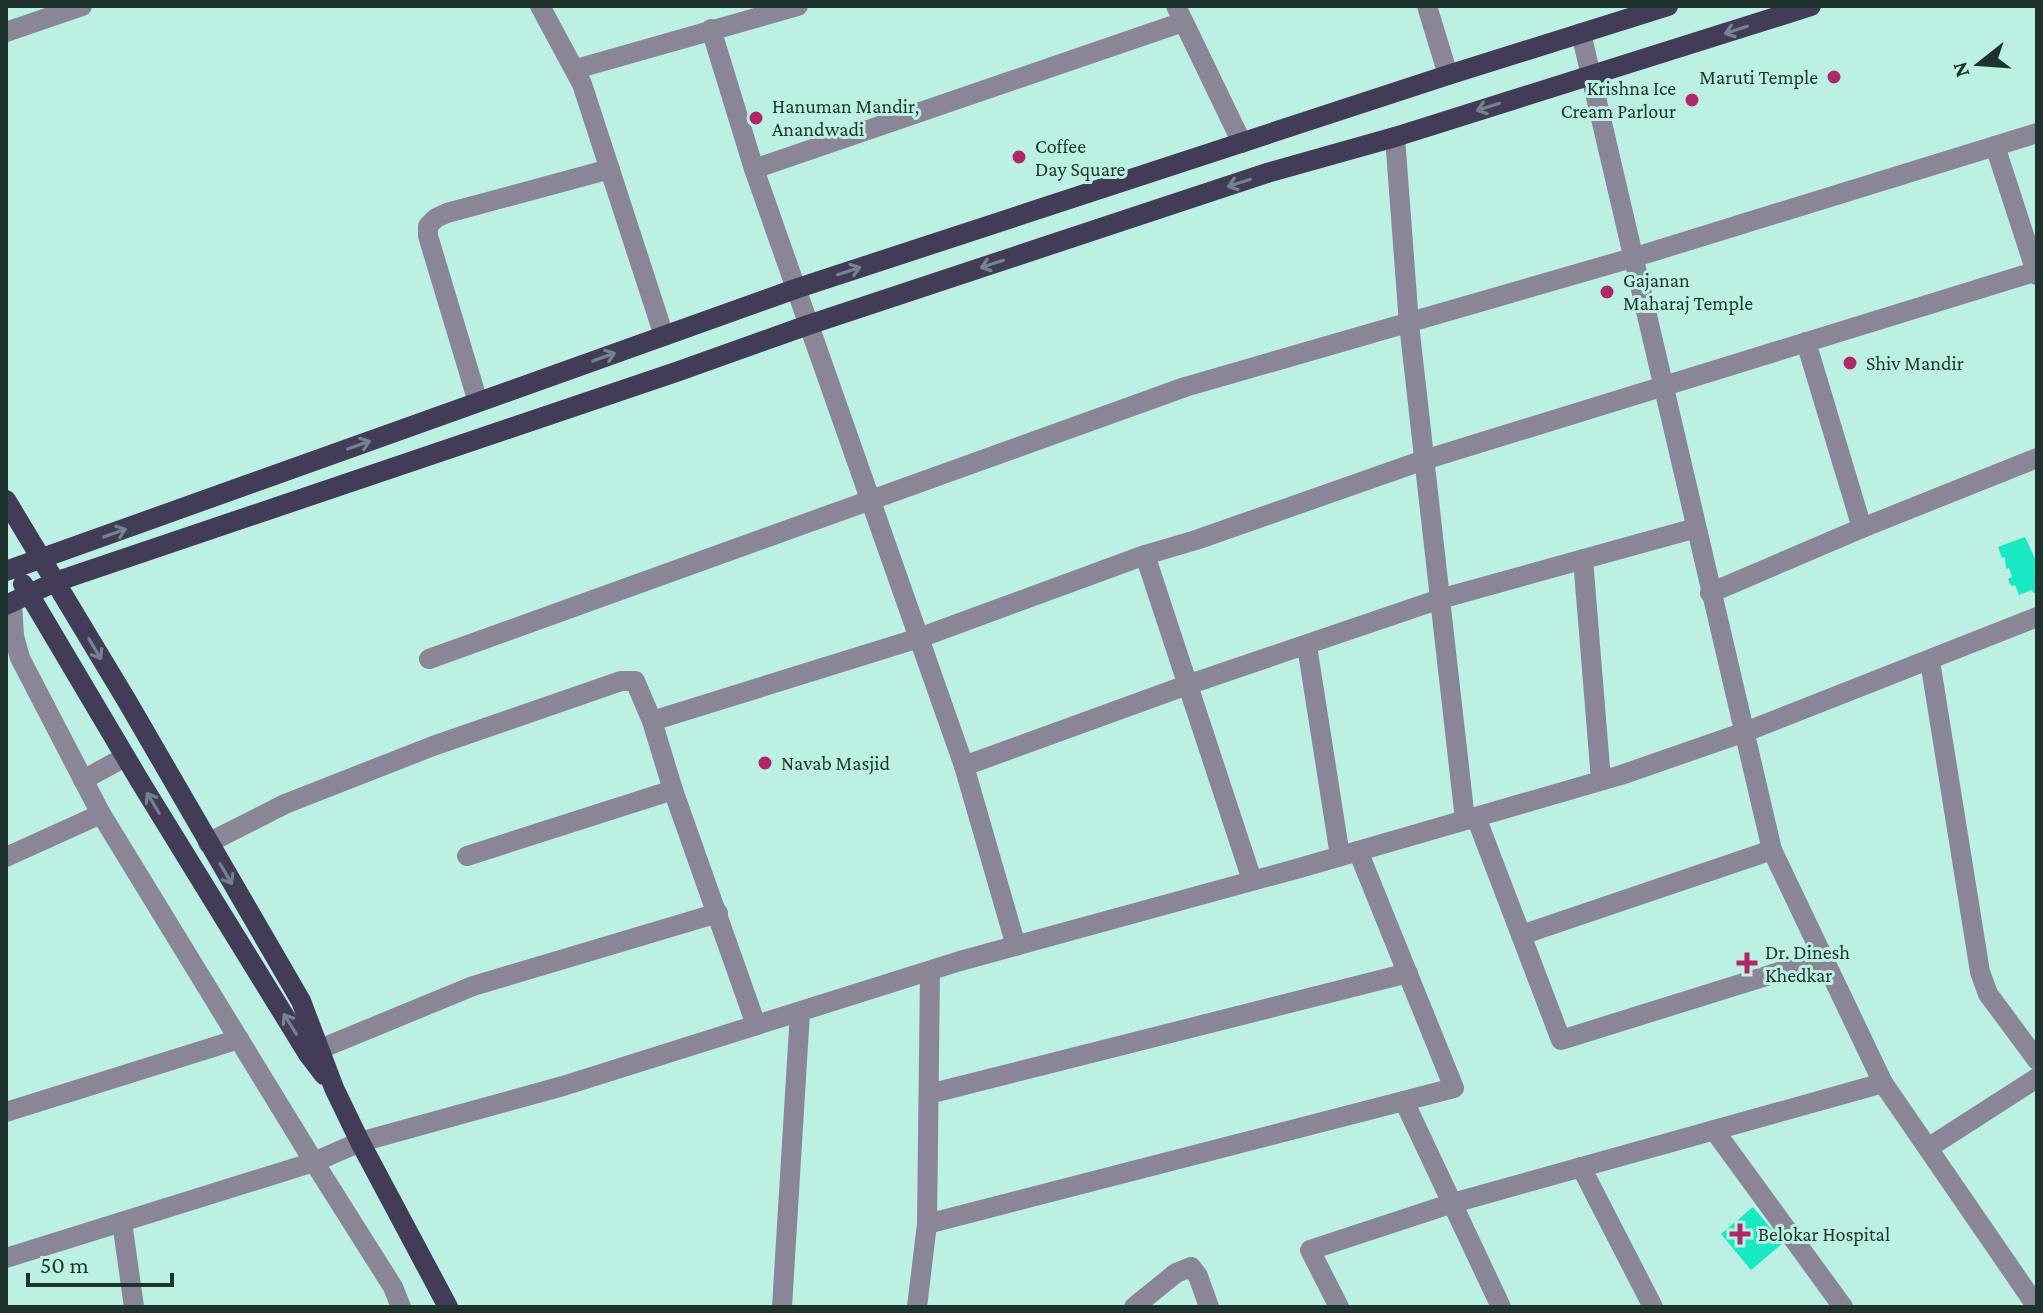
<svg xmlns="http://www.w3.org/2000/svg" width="2043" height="1313" font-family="'Crimson Pro',serif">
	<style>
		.building { fill: #19e8c5 }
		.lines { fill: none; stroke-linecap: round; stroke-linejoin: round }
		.minor { stroke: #8a8697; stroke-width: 20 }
		.major { stroke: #433c58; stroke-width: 20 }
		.oneway { stroke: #73848f }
		.poi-dot { fill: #af2669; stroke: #bcf0e2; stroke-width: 3 }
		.labels { text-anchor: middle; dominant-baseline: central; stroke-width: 6; stroke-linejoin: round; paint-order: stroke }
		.poi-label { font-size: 20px; fill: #1f332e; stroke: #bcf0e2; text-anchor: start }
	</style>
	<rect width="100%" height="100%" fill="#bcf0e2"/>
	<g class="building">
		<polygon points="2025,537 2037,563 2037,592 2033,593 2032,590 2019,595 2015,585 2011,586 2008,579 2012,577 2009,568 2006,569 2005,557 2002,558 1998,547"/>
		<polygon points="1753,1207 1783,1243 1751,1270 1721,1234"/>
	</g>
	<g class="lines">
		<g class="minor">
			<polyline points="540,6 582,84 664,336"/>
			<polyline points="1176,6 1242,143"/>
			<polyline points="1427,6 1448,75"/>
			<polyline points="711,29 754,169 964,766"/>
			<polyline points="6,32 82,6"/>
			<polyline points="1581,33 1772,850 1883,1083 2037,1307"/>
			<polyline points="576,69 798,6"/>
			<polyline points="1395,137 1409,324 1465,820"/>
			<polyline points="1995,146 2037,275"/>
			<polyline points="754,169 1183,22"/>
			<polyline points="1806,342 1862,528"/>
			<polyline points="478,402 428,236 428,226 436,218 447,213 610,169"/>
			<polyline points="1145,555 1252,880"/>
			<polyline points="1583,559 1601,780"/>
			<polyline points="1710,593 1862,528 2037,458"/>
			<polyline points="12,603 14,636 20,658 101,814 314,1162 393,1287 401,1307"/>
			<polyline points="1307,646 1340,856"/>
			<polyline points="429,659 1185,387 1632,258 2037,133"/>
			<polyline points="1930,661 1980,972 1988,994 2037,1060"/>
			<polyline points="83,780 125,757"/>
			<polyline points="1476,817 1561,1040 1824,958"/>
			<polyline points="208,843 285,804 433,746 621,681 635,681 652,721"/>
			<polyline points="467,856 673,790"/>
			<polyline points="6,857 101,814"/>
			<polyline points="1521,935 1772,850"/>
			<polyline points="1016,946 964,766 1187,685 1440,599 1696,528"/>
			<polyline points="930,971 927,1224 1454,1088 1358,851"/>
			<polyline points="756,1025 673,790 652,721 919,638 1145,555 1196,540 1424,460 2037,271"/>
			<polyline points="308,1054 473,986 718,913"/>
			<polyline points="929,1094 1408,973"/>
			<polyline points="1404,1101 1501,1307"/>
			<polyline points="6,1112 239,1039"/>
			<polyline points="1714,1130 1843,1307"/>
			<polyline points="1928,1148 2037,1078"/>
			<polyline points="1581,1167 1653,1307"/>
			<polyline points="122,1222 134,1307"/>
			<polyline points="6,1258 314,1162 360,1142 563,1086 960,961 1303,867 1621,775 1745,732 2037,617"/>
			<polyline points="782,1307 800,1012"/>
			<polyline points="917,1307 927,1224"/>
			<polyline points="1134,1307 1176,1273 1191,1267 1198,1276 1209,1307"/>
			<polyline points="1339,1307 1310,1250 1453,1203 1883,1083"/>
		</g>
		<g class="major">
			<polyline points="6,500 127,701 301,1001 334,1088 360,1142 448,1307"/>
			<polyline points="6,571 795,289 1448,75 1668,6"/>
			<polyline points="23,584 141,783 308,1054 324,1075"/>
			<polyline points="6,605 55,582 679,371 808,325 1267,173 1395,137 1811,6"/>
		</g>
	</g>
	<defs><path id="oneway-shaft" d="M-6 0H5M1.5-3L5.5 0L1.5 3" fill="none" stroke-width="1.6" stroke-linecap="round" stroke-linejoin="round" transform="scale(2)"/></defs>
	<g class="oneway">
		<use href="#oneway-shaft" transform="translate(1736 30) rotate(162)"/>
		<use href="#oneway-shaft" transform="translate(1488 107) rotate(162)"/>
		<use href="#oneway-shaft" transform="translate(1239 183) rotate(162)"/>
		<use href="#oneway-shaft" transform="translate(992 264) rotate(162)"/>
		<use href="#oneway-shaft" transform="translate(849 271) rotate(-18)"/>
		<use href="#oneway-shaft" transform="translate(604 357) rotate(-20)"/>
		<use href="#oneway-shaft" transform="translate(359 445) rotate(-20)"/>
		<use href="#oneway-shaft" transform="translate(115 533) rotate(-20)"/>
		<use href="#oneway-shaft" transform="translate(95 649) rotate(59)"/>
		<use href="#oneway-shaft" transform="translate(153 803) rotate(-121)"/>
		<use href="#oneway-shaft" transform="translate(226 874) rotate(60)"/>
		<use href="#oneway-shaft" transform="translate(290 1024) rotate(-122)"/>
	</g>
	<g class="poi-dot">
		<circle cx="1834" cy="77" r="8"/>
		<circle cx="1692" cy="100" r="8"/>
		<circle cx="756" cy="118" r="8"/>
		<circle cx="1019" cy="157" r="8"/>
		<circle cx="1607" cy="292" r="8"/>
		<circle cx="1850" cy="363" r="8"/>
		<circle cx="765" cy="763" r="8"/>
		<path d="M1743 951h8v8h8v8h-8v8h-8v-8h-8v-8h8z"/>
		<path d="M1736 1222h8v8h8v8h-8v8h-8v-8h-8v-8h8z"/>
	</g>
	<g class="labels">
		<g class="poi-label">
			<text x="1818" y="77" text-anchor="end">Maruti Temple</text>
			<text x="1676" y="88" text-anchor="end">Krishna Ice<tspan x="1676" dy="23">Cream Parlour</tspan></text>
			<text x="772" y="106">Hanuman Mandir,<tspan x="772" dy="23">Anandwadi</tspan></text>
			<text x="1035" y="146">Coffee<tspan x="1035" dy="23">Day Square</tspan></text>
			<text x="1623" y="280">Gajanan<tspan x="1623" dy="23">Maharaj Temple</tspan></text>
			<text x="1866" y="363">Shiv Mandir</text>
			<text x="781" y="763">Navab Masjid</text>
			<text x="1765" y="952">Dr. Dinesh<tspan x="1765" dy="23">Khedkar</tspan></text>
			<text x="1758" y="1234">Belokar Hospital</text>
		</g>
	</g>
	<rect width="2043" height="1313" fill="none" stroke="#1f332e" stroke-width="16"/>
	<g transform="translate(1979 64) rotate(253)" stroke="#bcf0e2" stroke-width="6" paint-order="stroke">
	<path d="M0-6L14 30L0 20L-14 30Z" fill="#1f332e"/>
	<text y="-12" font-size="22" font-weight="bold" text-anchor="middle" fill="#1f332e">N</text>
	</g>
	<path d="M28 1273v12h144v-12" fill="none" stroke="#1f332e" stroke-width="4"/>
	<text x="40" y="1273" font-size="24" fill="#1f332e" stroke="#bcf0e2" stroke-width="6" paint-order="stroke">50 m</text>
</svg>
